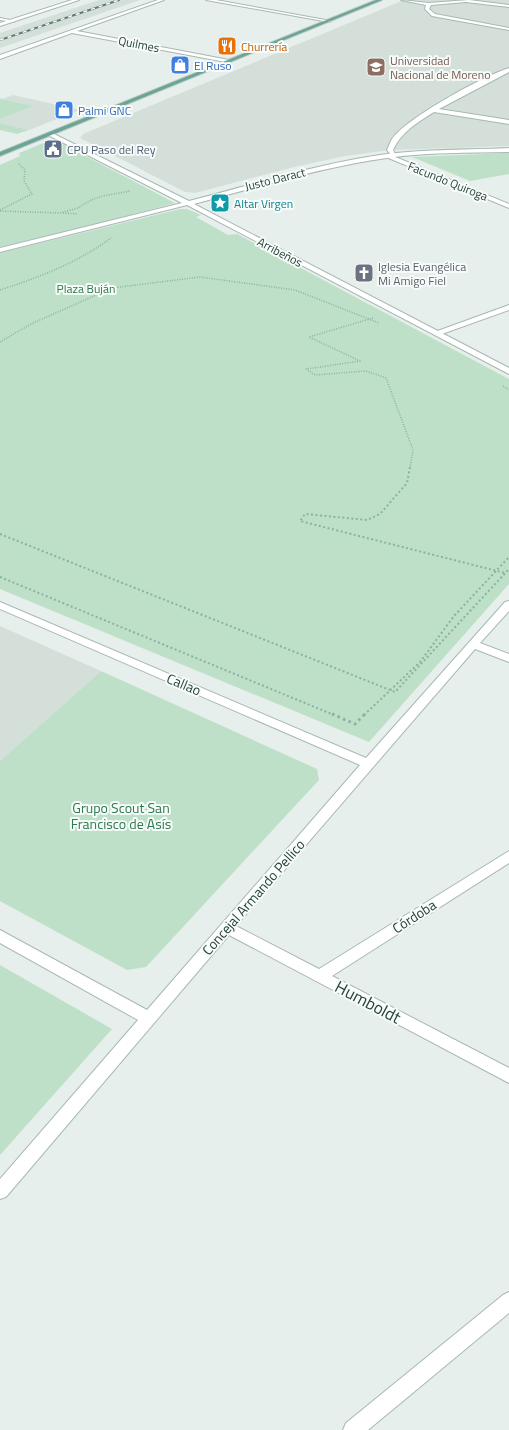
<svg xmlns="http://www.w3.org/2000/svg" width="509" height="1430" font-family="'Titillium Web',sans-serif">
	<style>
		.built { fill: #d4dfda }
		.green { fill: #bfe0c8 }
		.lines { fill: none; stroke-linecap: round; stroke-linejoin: round }
		.service-casing { stroke: #a8b8b2; stroke-width: 2 }
		.minor-casing { stroke: #a8b8b2; stroke-width: 2 }
		.tertiary-casing { stroke: #a8b8b2; stroke-width: 2 }
		.primary-casing { stroke: #c2cac8; stroke-width: 2 }
		.path-far2 { stroke: #86b3a5; stroke-width: 1.5; stroke-dasharray: 1 1.5; stroke-linecap: butt }
		.path-far1 { stroke: #86b3a5; stroke-width: 2; stroke-dasharray: 2 2.5; stroke-linecap: butt }
		.path { stroke: #86b3a5; stroke-width: 3; stroke-dasharray: 2.5 3.5; stroke-linecap: butt }
		.service { fill: #fff; fill-rule: evenodd }
		.minor { fill: #fff; fill-rule: evenodd }
		.tertiary { fill: #fff; fill-rule: evenodd }
		.primary { fill: #6aa596; fill-rule: evenodd }
		.rail-casing { stroke: #5f7d75; stroke-width: 2 }
		.rail { stroke: #f7fbf9; stroke-width: 1.5; stroke-dasharray: 4; stroke-linecap: butt }
		.labels { text-anchor: middle; dominant-baseline: central; stroke-width: 4; stroke-linejoin: round; paint-order: stroke }
		.far-street-label { font-size: 12px; fill: #24423a; stroke: #f7fbf9 }
		.far-food-label { font-size: 12px; fill: #c56008; stroke: #f7fbf9; text-anchor: start }
		.far-education-label { font-size: 12px; fill: #785e54; stroke: #f7fbf9; text-anchor: start }
		.far-shop-label { font-size: 12px; fill: #366cbe; stroke: #f7fbf9; text-anchor: start }
		.far-service-label { font-size: 12px; fill: #4e5e75; stroke: #f7fbf9; text-anchor: start }
		.far-culture-label { font-size: 12px; fill: #0d838f; stroke: #f7fbf9; text-anchor: start }
		.far-worship-label { font-size: 12px; fill: #5b616d; stroke: #f7fbf9; text-anchor: start }
		.far-park-label { font-size: 12px; fill: #2d7a4b; stroke: #f7fbf9 }
		.street-label { font-size: 14px; fill: #24423a; stroke: #f7fbf9 }
		.park-label { font-size: 14px; fill: #2d7a4b; stroke: #f7fbf9 }
		.near-street-label { font-size: 17px; fill: #24423a; stroke: #f7fbf9 }
	</style>
	<rect width="100%" height="100%" fill="#e6efeb"/>
	<g class="built">
		<polygon points="99,0 140,0 0,48 0,33"/>
		<polygon points="404,0 509,0 509,146 390,150 345,156 294,167 195,193 185,192 80,138 83,134"/>
		<polygon points="13,95 80,110 29,130 0,123 0,119 33,106 2,99"/>
		<polygon points="0,626 101,671 0,761"/>
	</g>
	<g class="green">
		<polygon points="0,98 2,99 34,106 0,119"/>
		<polygon points="0,123 29,130 17,134 0,130"/>
		<polygon points="53,141 59,142 175,203 88,226 0,247 0,165 20,156 19,153 46,142"/>
		<polygon points="509,153 509,174 470,181 412,157"/>
		<polygon points="180,209 187,209 201,215 196,217 228,235 237,234 509,379 509,584 369,742 0,589 0,253"/>
		<polygon points="101,671 317,769 319,780 146,967 127,970 0,901 0,761"/>
		<polygon points="0,965 112,1029 0,1155"/>
	</g>
	<g class="lines">
		<defs>
			<g id="service">
				<polygon points="401,0 429,3 469,0 509,5 509,7 466,2 431,5 429,9 435,14 509,28 509,30 432,16 425,9 426,5"/>
				<path d="M509 68V72L439 109 509 120V124L434 112C418 122 401 132 393 150L396 156H392L387 150C389 146 390 142 392 139 408 117 482 77 509 68Z"/>
			</g>
			<g id="minor">
				<polygon points="158,0 164,0 77,31 229,60 231,63 72,33 0,59 0,55"/>
				<polygon points="206,0 216,0 331,21 329,22"/>
				<polygon points="0,18 15,21 13,22 0,20"/>
				<polygon points="388,154 509,204 509,208 386,157 386,155"/>
				<polygon points="509,305 509,310 439,335 432,333"/>
				<polygon points="509,601 509,611 480,643 509,654 509,662 475,649 236,926 319,969 509,851 509,863 332,976 509,1068 509,1083 229,935 6,1197 0,1199 0,1179 138,1020 0,943 0,930 147,1010 360,765 0,609 0,602 366,758 505,602"/>
				<polygon points="509,1292 509,1313 368,1430 343,1430 346,1423 503,1295"/>
			</g>
			<g id="tertiary">
				<polygon points="72,0 79,0 0,26 0,23"/>
				<path d="M48 133H52L189 201C255 184 320 163 387 154 427 149 469 150 509 148V152C469 153 427 152 387 158 322 167 258 187 194 204L509 368V374L187 205 0 252V248L182 203 48 135Z"/>
			</g>
			<polygon id="primary" points="376,0 382,0 0,156 0,152"/>
		</defs>
		<use href="#service" class="service-casing"/>
		<use href="#minor" class="minor-casing"/>
		<use href="#tertiary" class="tertiary-casing"/>
		<use href="#primary" class="primary-casing"/>
		<g class="path-far2">
			<polyline points="0,210 32,194 24,181 25,170 18,163"/>
			<polyline points="0,211 60,213 78,208 91,200 103,196 130,191"/>
			<polyline points="63,213 78,214"/>
			<path d="M0 290C40 277 77 263 111 238"/>
			<polyline points="373,318 309,337 360,361 306,369 315,375 366,371 386,378 413,450 410,468"/>
			<polyline points="0,342 31,324 112,288 200,277 295,290 379,323"/>
			<polyline points="503,386 509,390"/>
		</g>
		<g class="path-far1">
			<polyline points="410,467 407,483 380,514 367,520 305,514 300,521 505,573"/>
			<polyline points="0,534 395,692 509,569"/>
			<polyline points="0,577 334,715"/>
			<polyline points="364,715 420,662 454,616 509,557"/>
		</g>
		<polyline class="path" points="332,714 355,724 365,714"/>
		<use href="#service" class="service"/>
		<use href="#minor" class="minor"/>
		<use href="#tertiary" class="tertiary"/>
		<use href="#primary" class="primary"/>
		<defs>
			<polyline id="rail" points="0,40 119,0"/>
		</defs>
		<use href="#rail" class="rail-casing"/>
		<use href="#rail" class="rail"/>
	</g>
	<defs>
		<symbol id="restaurant-square" viewBox="-11 -11 22 22"><rect x="-9" y="-9" width="18" height="18" rx="4" fill="#e8710a" stroke="#f7fbf9"/><path d="M-5-6h1v4h1v-4h1v4h1v-4h1v5L-1.5 .5V6h-2V.5L-5-1ZM5-6V6H3V1.5H1.5Q1.5-4 5-6Z" fill="#fff"/></symbol>
		<symbol id="shop-square" viewBox="-11 -11 22 22"><rect x="-9" y="-9" width="18" height="18" rx="4" fill="#3f7fe0" stroke="#f7fbf9"/><path d="M-5-2.5h2.3a2.7 3.5 0 0 1 5.4 0H5L5.5 6h-11ZM-1.5-2.5h3a1.5 2.3 0 0 0-3 0Z" fill="#fff"/></symbol>
		<symbol id="university-square" viewBox="-11 -11 22 22"><rect x="-9" y="-9" width="18" height="18" rx="4" fill="#8d6e63" stroke="#f7fbf9"/><path d="M0-5L7-2L0 1L-7-2ZM-4 1L0 2.5L4 1V4Q0 6-4 4Z" fill="#fff"/></symbol>
		<symbol id="civic-square" viewBox="-11 -11 22 22"><rect x="-9" y="-9" width="18" height="18" rx="4" fill="#5c6f8a" stroke="#f7fbf9"/><path d="M-.6-6.5H3V-4.5H.6V-3L4-1V1h2V6H-6V1h2V-1L-.6-3ZM-1.2 2.5V6h2.4V2.5Z" fill="#fff"/></symbol>
		<symbol id="sight-square" viewBox="-11 -11 22 22"><rect x="-9" y="-9" width="18" height="18" rx="4" fill="#0f9aa8" stroke="#f7fbf9"/><path d="M0-6L1.8-2.2L6-1.7L2.9 1.2L3.7 5.4L0 3.3L-3.7 5.4L-2.9 1.2L-6-1.7L-1.8-2.2Z" fill="#fff"/></symbol>
		<symbol id="church-square" viewBox="-11 -11 22 22"><rect x="-9" y="-9" width="18" height="18" rx="4" fill="#6b7280" stroke="#f7fbf9"/><path d="M-1.2-6h2.4v3.5h3.3v2.4h-3.3V6h-2.4V-.1h-3.3v-2.4h3.3Z" fill="#fff"/></symbol>
	</defs>
	<g fill-rule="evenodd">
		<use href="#restaurant-square" x="216" y="35" width="22" height="22"/>
		<use href="#shop-square" x="169" y="54" width="22" height="22"/>
		<use href="#university-square" x="365" y="56" width="22" height="22"/>
		<use href="#shop-square" x="53" y="99" width="22" height="22"/>
		<use href="#civic-square" x="42" y="138" width="22" height="22"/>
		<use href="#sight-square" x="209" y="192" width="22" height="22"/>
		<use href="#church-square" x="353" y="262" width="22" height="22"/>
	</g>
	<g class="labels">
		<g class="far-street-label">
			<text transform="translate(139 44) rotate(11)">Quilmes</text>
			<text transform="translate(275 179) rotate(-14)">Justo Daract</text>
			<text transform="translate(448 181) rotate(22)">Facundo Quiroga</text>
			<text transform="translate(280 252) rotate(28)">Arribeños</text>
		</g>
		<g class="far-food-label">
			<text x="241" y="46">Churrería</text>
		</g>
		<g class="far-education-label">
			<text x="390" y="60">Universidad<tspan x="390" dy="14">Nacional de Moreno</tspan></text>
		</g>
		<g class="far-shop-label">
			<text x="194" y="65">El Ruso</text>
			<text x="78" y="110">Palmi GNC</text>
		</g>
		<g class="far-service-label">
			<text x="67" y="149">CPU Paso del Rey</text>
		</g>
		<g class="far-culture-label">
			<text x="234" y="203">Altar Virgen</text>
		</g>
		<g class="far-worship-label">
			<text x="378" y="266">Iglesia Evangélica<tspan x="378" dy="14">Mi Amigo Fiel</tspan></text>
		</g>
		<g class="far-park-label">
			<text x="86" y="288">Plaza Buján</text>
		</g>
		<g class="street-label">
			<text transform="translate(184 684) rotate(23)">Callao</text>
			<text transform="translate(253 897) rotate(-49)">Concejal Armando Pellico</text>
			<text transform="translate(414 916) rotate(-33)">Córdoba</text>
		</g>
		<g class="park-label">
			<text x="121" y="807">Grupo Scout San<tspan x="121" dy="16">Francisco de Asís</tspan></text>
		</g>
		<g class="near-street-label">
			<text transform="translate(368 1002) rotate(28)">Humboldt</text>
		</g>
	</g>
</svg>
